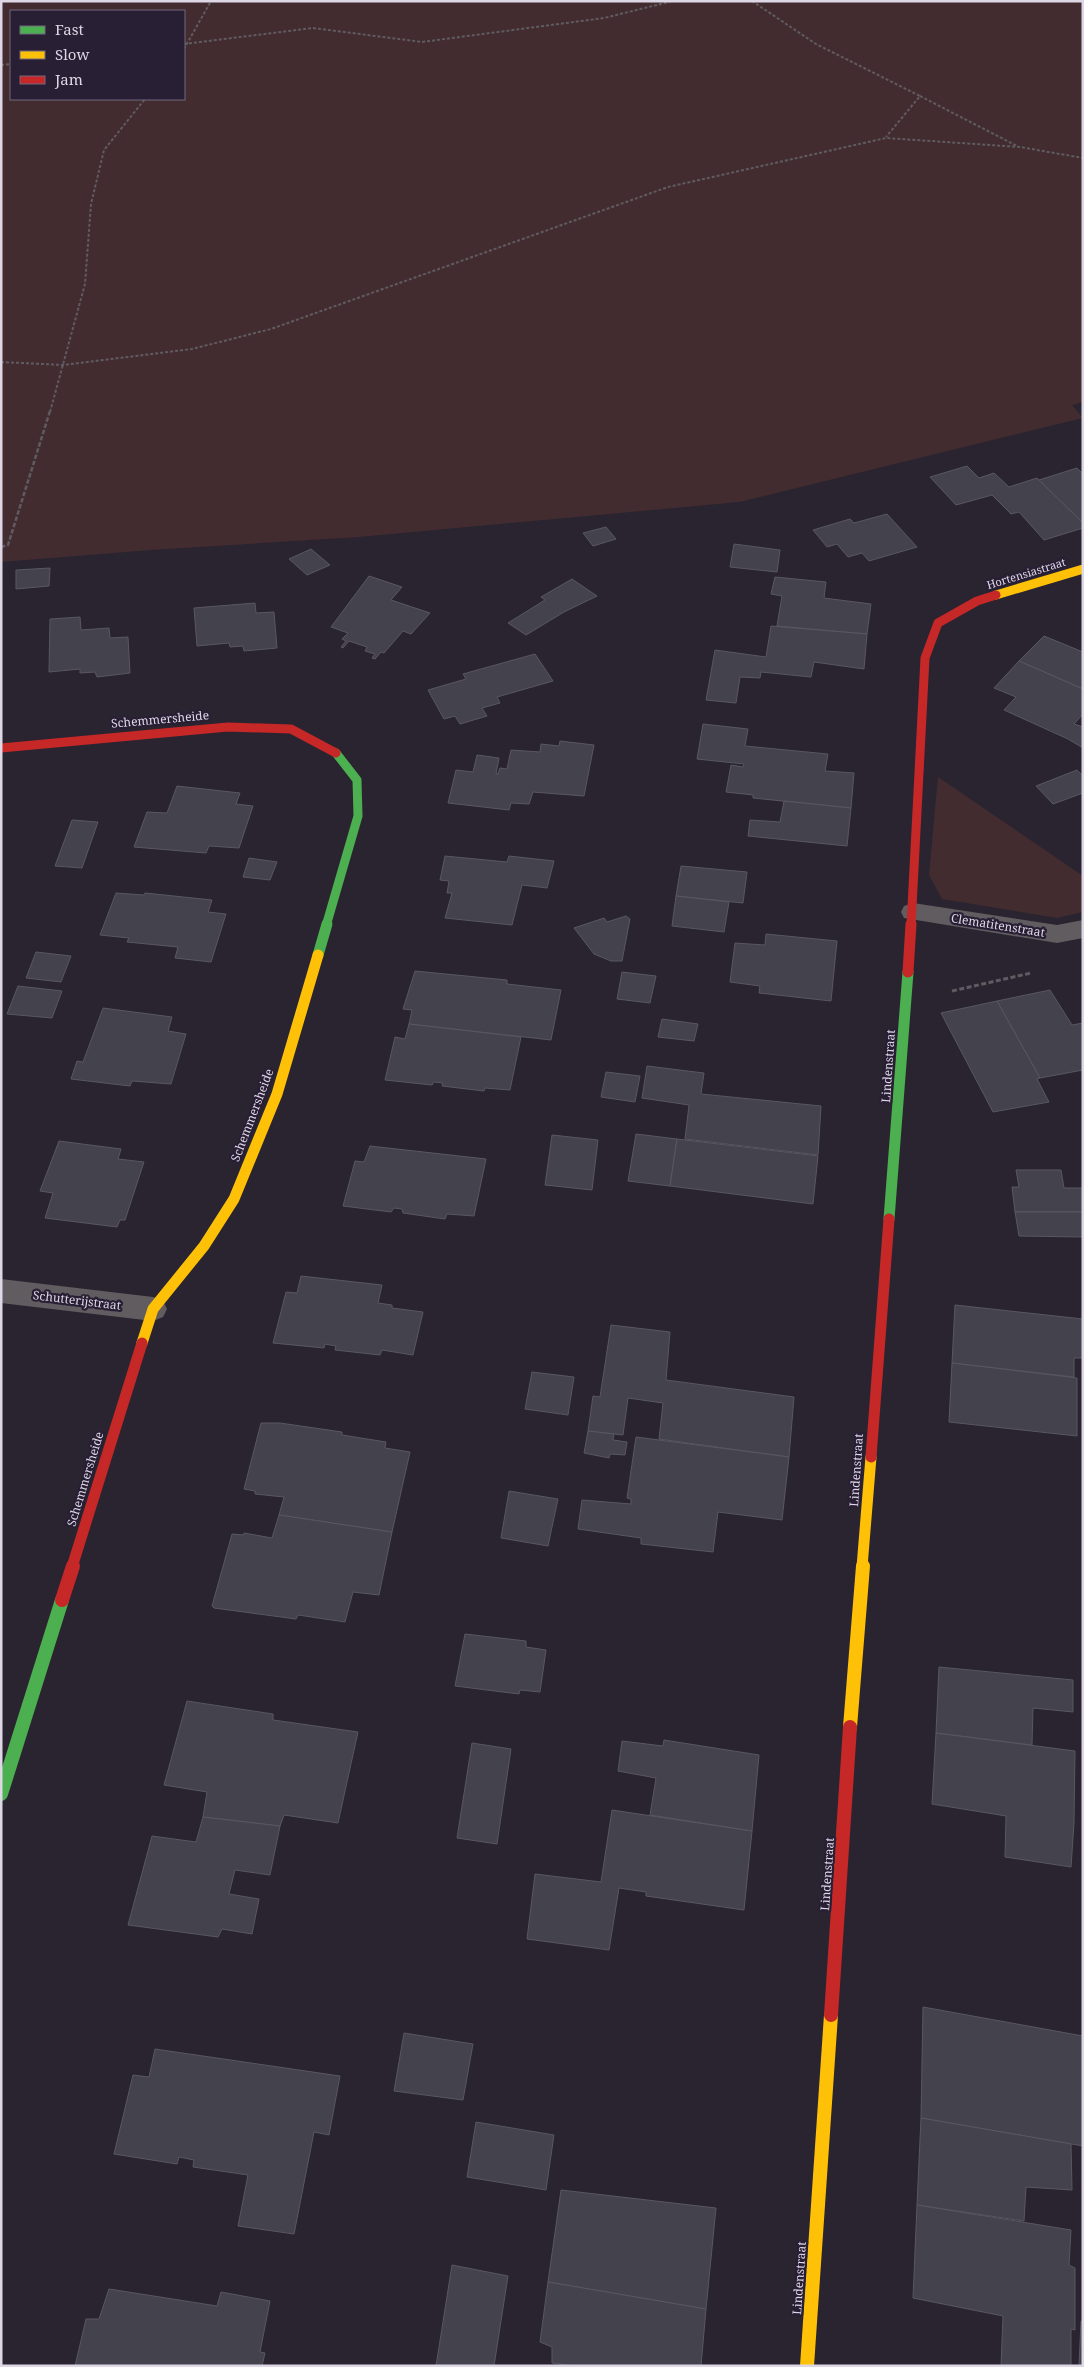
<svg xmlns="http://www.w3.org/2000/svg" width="1084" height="2367" font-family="'Noto Serif',serif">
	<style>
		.green { fill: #422c30; fill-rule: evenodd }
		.building { fill: #44424d; stroke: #585762 }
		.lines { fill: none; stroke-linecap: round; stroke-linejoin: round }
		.path-far2 { stroke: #605b61; stroke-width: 2; stroke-dasharray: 3 2; stroke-linecap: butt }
		.path-far1 { stroke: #605b61; stroke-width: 2.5; stroke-dasharray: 4.5 2; stroke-linecap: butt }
		.path { stroke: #605b61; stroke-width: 3; stroke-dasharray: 5 2.5; stroke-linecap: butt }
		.street { fill: #605c60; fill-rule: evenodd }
		.fast-far2 { stroke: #4caf50; stroke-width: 9 }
		.fast-far1 { stroke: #4caf50; stroke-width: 11 }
		.fast { stroke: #4caf50; stroke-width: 14 }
		.slow-far2 { stroke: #ffc107; stroke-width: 9 }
		.slow-far1 { stroke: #ffc107; stroke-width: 11 }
		.slow { stroke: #ffc107; stroke-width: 14 }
		.jam-far2 { stroke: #c62828; stroke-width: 9 }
		.jam-far1 { stroke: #c62828; stroke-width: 11 }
		.jam { stroke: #c62828; stroke-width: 14 }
		.labels { text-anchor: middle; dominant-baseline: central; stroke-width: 4.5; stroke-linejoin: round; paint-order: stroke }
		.far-street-label { font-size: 11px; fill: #ded7e6; stroke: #291f35 }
		.street-label { font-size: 12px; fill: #ded7e6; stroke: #291f35 }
	</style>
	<rect width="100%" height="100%" fill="#2a2430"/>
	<g class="green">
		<path d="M1 1H1083V402L1072 405 1083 418 739 502 359 537 151 550 1 562ZM184 11V99H11V11Z"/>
		<polygon points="938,777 1083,876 1083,912 1057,918 942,899 929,875"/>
	</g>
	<g class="building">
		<polygon points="967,466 979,478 994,473 1009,487 1037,478 1083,523 1083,528 1044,540 1019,512 1011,514 992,495 956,505 930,477"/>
		<polygon points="1077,468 1083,474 1083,523 1039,480"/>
		<polygon points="887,514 917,547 869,561 862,553 848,557 837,544 827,547 813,530 850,519 854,523"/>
		<polygon points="606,527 616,539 593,546 583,533"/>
		<polygon points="734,544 780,550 777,572 730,567"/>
		<polygon points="311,549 330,565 307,575 289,559"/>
		<polygon points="50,568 49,586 16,589 16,570"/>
		<polygon points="369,576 402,587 391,600 430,613 411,634 403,631 384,653 381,652 375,659 372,658 375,654 365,651 367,647 349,641 343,648 341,647 346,641 342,639 348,633 331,627"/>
		<polygon points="775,577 826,582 824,598 871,604 867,634 777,626 782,596 771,594"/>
		<polygon points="572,579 597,596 564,612 526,635 508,623 545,600 541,597"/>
		<polygon points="255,603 256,613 274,612 277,648 244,651 243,646 230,647 229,643 197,646 194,608"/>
		<polygon points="80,617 81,630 109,628 110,638 128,637 130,673 97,677 95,672 80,673 80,669 49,672 50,619"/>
		<polygon points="771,626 867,634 864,669 814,662 811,677 761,672 760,678 740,677 736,703 706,700 715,650 766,657"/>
		<polygon points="1044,636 1083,652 1083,689 1019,661"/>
		<polygon points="535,654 553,681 497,697 500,703 482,708 487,716 460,724 455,716 444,719 428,690 466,679 463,674"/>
		<polygon points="1019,661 1083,689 1083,714 1074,724 1083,727 1083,748 1068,739 1004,710 1016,697 994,688"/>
		<polygon points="703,724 748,729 745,746 828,754 825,771 854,773 851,808 753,798 753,795 726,792 731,765 743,767 744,764 697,759"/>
		<polygon points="560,741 594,745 584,796 533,792 529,804 511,803 509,810 448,803 456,770 473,772 477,755 499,758 496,774 498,774 500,768 507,769 511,750 540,752 541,744 559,746"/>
		<polygon points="1077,770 1083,776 1083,793 1053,804 1036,786"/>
		<polygon points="177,786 240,793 236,804 253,806 239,848 209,846 206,853 134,847 147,812 167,813"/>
		<polygon points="784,801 851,808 847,846 748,836 750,820 780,822"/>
		<polygon points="72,820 98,822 82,868 55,866"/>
		<polygon points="445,856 507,862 509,856 554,861 547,888 522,885 512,925 445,918 452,893 447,893 449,881 440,880"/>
		<polygon points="249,858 277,862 270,880 243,877"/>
		<polygon points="681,866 747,872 743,903 676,896"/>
		<polygon points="116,893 144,895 145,893 212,900 208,912 226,914 211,962 175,958 178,947 127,942 129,938 100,935"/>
		<polygon points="676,896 729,902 724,932 672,926"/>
		<polygon points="626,916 630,919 622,961 611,961 594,954 574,928 604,918 607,922"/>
		<polygon points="766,934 837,941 831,1001 759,993 760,986 730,982 735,943 765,945"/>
		<polygon points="36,952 71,956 61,982 26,978"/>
		<polygon points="415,971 507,980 507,984 561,990 551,1040 409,1024 412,1010 403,1009"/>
		<polygon points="622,972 656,976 650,1003 617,999"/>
		<polygon points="18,986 62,991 52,1018 7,1014"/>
		<polygon points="1050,990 1072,1025 1083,1023 1083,1070 1040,1078 997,1001"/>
		<polygon points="997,1001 1040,1078 1037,1079 1049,1102 993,1112 941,1013"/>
		<polygon points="103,1008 172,1017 168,1031 186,1034 171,1084 132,1081 130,1086 71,1079 77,1061 83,1062"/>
		<polygon points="662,1019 698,1024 694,1041 658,1037"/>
		<polygon points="409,1024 521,1037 510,1090 485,1088 484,1091 442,1086 443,1083 434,1082 432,1085 385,1080 395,1037 405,1039"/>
		<polygon points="647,1066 704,1073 701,1094 821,1106 818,1155 685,1139 689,1105 642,1098"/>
		<polygon points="606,1072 640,1076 635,1102 601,1097"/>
		<polygon points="636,1134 677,1139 670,1186 628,1181"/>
		<polygon points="552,1135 598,1140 592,1190 545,1185"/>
		<polygon points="677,1139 818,1156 813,1204 670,1186"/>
		<polygon points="59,1141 121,1149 118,1159 144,1162 125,1220 120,1220 117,1227 45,1218 53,1193 40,1191"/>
		<polygon points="370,1146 486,1159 474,1216 447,1214 445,1219 403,1213 402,1209 394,1208 391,1212 343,1206 355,1161 364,1162"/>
		<polygon points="1016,1170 1061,1170 1064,1188 1083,1188 1083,1212 1015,1212 1012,1187 1019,1187"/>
		<polygon points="1015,1212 1083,1212 1083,1237 1019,1236"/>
		<polygon points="301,1276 382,1285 378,1303 392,1305 392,1308 423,1312 413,1355 382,1350 380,1355 335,1350 336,1346 325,1344 324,1348 273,1343 286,1292 297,1293"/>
		<polygon points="955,1305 1083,1319 1083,1358 1074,1358 1074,1377 952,1363"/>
		<polygon points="611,1325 670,1332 666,1380 794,1397 789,1457 659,1439 663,1403 628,1398 623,1435 588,1431 593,1396 600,1397"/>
		<polygon points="952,1363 1077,1378 1077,1436 949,1422"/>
		<polygon points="532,1372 574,1377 568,1415 525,1409"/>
		<polygon points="261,1423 280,1423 342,1432 342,1435 386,1442 385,1448 410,1452 392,1532 279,1515 284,1497 255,1494 255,1491 244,1489"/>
		<polygon points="588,1431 614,1434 613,1440 627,1442 625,1455 610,1454 609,1458 584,1453"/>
		<polygon points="636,1437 789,1457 782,1520 718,1512 713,1552 641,1544 641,1538 578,1529 582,1500 631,1504 631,1499 627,1498"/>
		<polygon points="509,1491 558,1499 548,1546 501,1538"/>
		<polygon points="279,1515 392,1532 379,1595 353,1592 345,1622 298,1615 296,1619 214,1608 212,1606 232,1534 243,1535 244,1533 272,1538"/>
		<polygon points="465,1634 526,1641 526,1647 546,1650 540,1692 520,1690 519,1694 455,1686"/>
		<polygon points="939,1667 1073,1680 1073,1712 1033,1708 1032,1745 936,1733"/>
		<polygon points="187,1701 273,1714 273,1720 358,1732 338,1823 284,1815 280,1826 203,1817 207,1792 164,1785"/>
		<polygon points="936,1733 1075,1751 1074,1823 1071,1867 1005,1857 1006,1816 932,1804"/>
		<polygon points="664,1740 759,1755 752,1831 650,1815 656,1778 618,1771 622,1741 663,1746"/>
		<polygon points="472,1743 511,1749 497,1844 457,1838"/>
		<polygon points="612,1810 752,1831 744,1910 646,1896 646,1892 619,1888 609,1950 527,1939 535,1874 601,1882"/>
		<polygon points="203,1817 280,1826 270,1875 235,1870 229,1894 259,1899 252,1934 222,1929 218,1937 128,1925 152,1836 196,1842"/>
		<polygon points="923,2007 1083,2036 1083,2146 921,2118"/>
		<polygon points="404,2033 473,2044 463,2100 394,2091"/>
		<polygon points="155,2049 340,2076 329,2135 314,2132 294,2234 238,2226 248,2175 193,2167 194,2160 179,2157 177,2164 114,2154 133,2075 149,2077"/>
		<polygon points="921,2118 1071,2144 1072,2190 1026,2187 1024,2221 917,2205"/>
		<polygon points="476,2122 554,2135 546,2190 467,2177"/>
		<polygon points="561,2190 716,2208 706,2309 548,2282"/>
		<polygon points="917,2205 1071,2230 1069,2265 1075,2268 1075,2330 1071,2329 1071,2366 1001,2366 1003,2316 913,2298"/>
		<polygon points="452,2265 508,2276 494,2366 436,2366"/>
		<polygon points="548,2282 706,2309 701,2366 574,2366 552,2363 552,2347 540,2342"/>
		<polygon points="109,2289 217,2306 221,2292 270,2301 260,2352 265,2353 262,2366 75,2366 86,2319 99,2319"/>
		<polygon points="1081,2321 1083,2321 1083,2366 1079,2366"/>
	</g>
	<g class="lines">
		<g class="path-far2">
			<polyline points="752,1 816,44 920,96 886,137"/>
			<polyline points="184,44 313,28 422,42 604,18 673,1"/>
			<polyline points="184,49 211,1"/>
			<polyline points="1,65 11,64"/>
			<polyline points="920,96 1017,146"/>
			<polyline points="1,362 63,365 192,349 271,329 668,187 886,138 1020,147 1083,158"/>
			<polyline points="50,412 85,284 91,204 104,150 145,99"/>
		</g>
		<polyline class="path-far1" points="1,547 8,545 50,411"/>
		<polyline class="path" points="952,991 1031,973"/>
		<g class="street">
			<polygon points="913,903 1057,925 1083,920 1083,938 1057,943 904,918 901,912 904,906"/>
			<polygon points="1,1279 153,1297 163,1301 167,1309 163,1317 153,1321 1,1303"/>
		</g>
		<polyline class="fast-far2" points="326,926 358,816 357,780 336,753"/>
		<g class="fast-far1">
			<polyline points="318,955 327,924"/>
			<polyline points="889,1219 908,972"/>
		</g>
		<polyline class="fast" points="1,1794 62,1600"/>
		<polyline class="slow-far2" points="996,595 1083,569"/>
		<g class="slow-far1">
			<polyline points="142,1343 153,1309 204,1246 234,1199 277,1094 318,955"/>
			<polyline points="862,1567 871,1457"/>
		</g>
		<g class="slow">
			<polyline points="850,1727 863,1566"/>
			<polyline points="807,2366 831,2015"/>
		</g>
		<g class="jam-far2">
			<polyline points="1,748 228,727 291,729 336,753"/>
			<polyline points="911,926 925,658 938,623 977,601 996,595"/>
		</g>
		<g class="jam-far1">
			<polyline points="908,972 911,924"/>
			<polyline points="871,1457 889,1219"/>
			<polyline points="72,1567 142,1343"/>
		</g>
		<g class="jam">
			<polyline points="62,1600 73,1566"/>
			<polyline points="831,2015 850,1727"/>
		</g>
	</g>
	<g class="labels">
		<g class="far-street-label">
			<text transform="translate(1026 573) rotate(-17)">Hortensiastraat</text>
		</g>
		<g class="street-label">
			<text transform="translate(160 719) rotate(-5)">Schemmersheide</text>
			<text transform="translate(998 925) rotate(9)">Clematitenstraat</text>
			<text transform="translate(888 1066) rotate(-86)">Lindenstraat</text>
			<text transform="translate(252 1115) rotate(-69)">Schemmersheide</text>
			<text transform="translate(77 1300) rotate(7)">Schutterijstraat</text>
			<text transform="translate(856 1470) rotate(-86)">Lindenstraat</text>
			<text transform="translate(85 1479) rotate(-73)">Schemmersheide</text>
			<text transform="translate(827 1874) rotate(-86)">Lindenstraat</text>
			<text transform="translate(799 2278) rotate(-86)">Lindenstraat</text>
		</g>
	</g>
	<rect width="1084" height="2367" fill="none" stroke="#ded7e6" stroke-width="5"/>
	<rect x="10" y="10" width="175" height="90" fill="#291f35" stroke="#71697c"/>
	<rect x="20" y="26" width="25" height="8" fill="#4caf50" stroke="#71697c"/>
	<text x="55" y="35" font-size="15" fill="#ded7e6">Fast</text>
	<rect x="20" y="51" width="25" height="8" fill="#ffc107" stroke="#71697c"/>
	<text x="55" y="60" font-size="15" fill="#ded7e6">Slow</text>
	<rect x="20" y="76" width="25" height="8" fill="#c62828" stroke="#71697c"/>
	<text x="55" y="85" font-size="15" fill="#ded7e6">Jam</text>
</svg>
